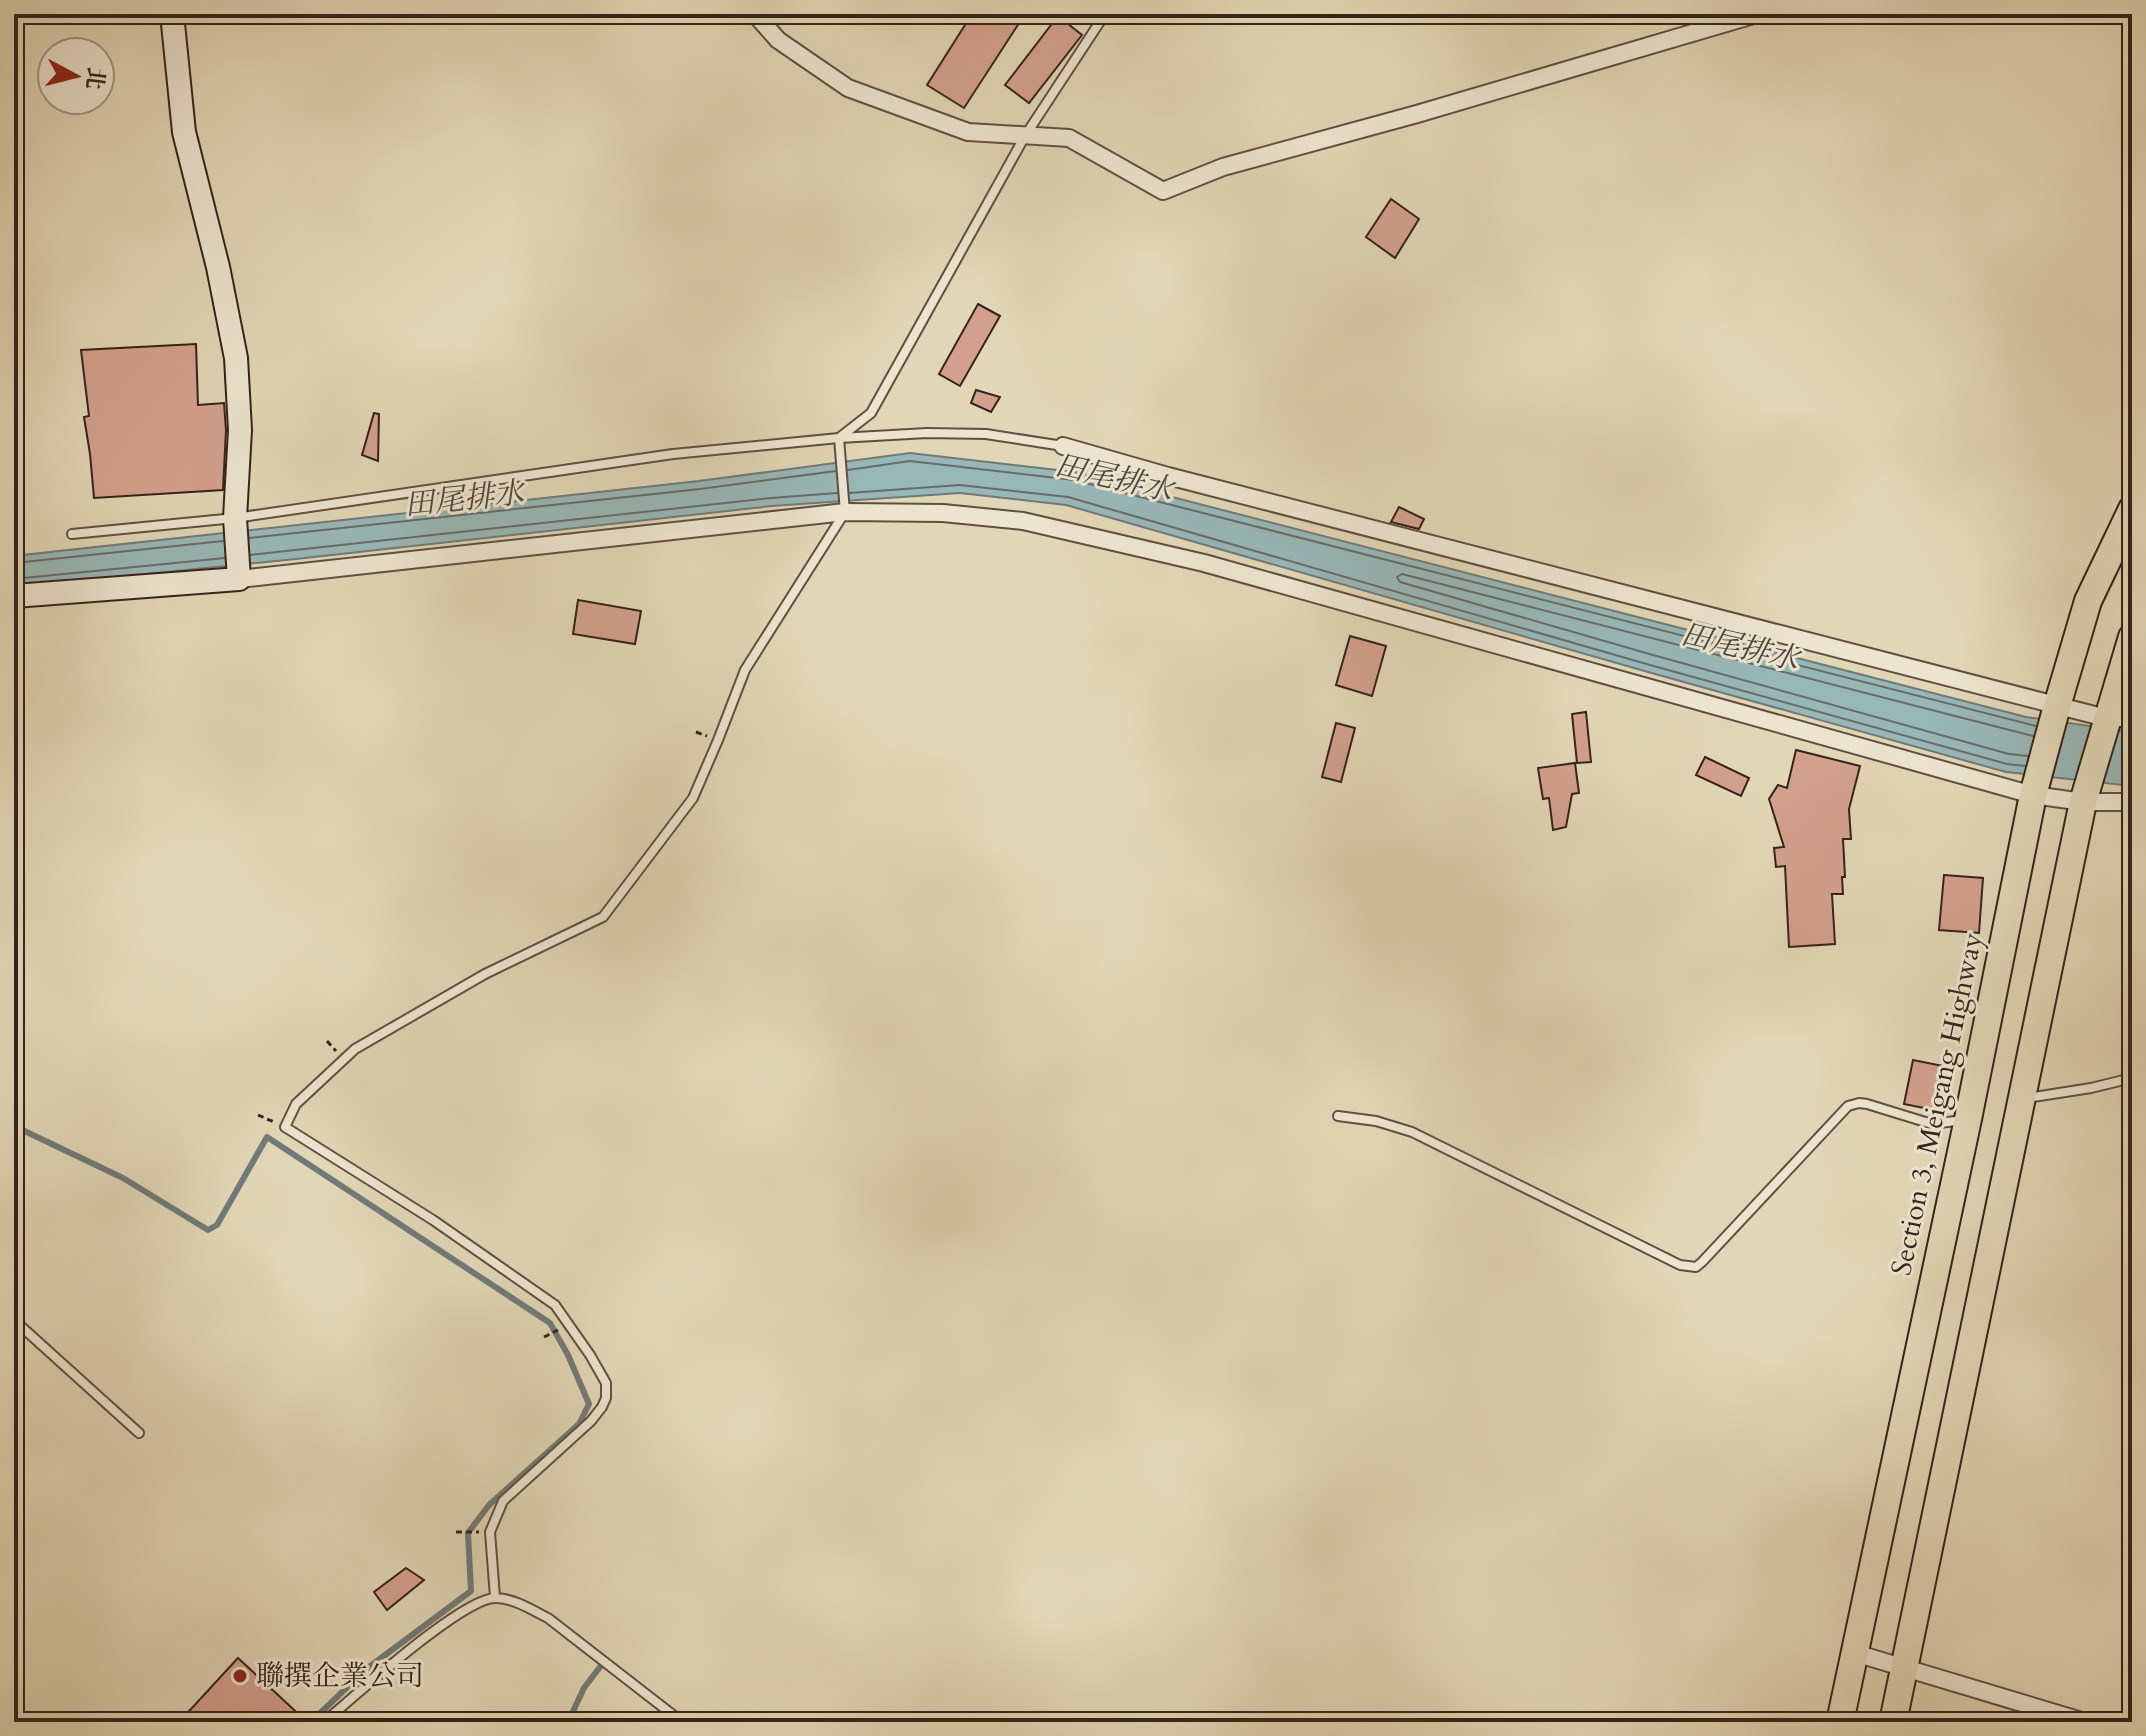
<svg xmlns="http://www.w3.org/2000/svg" width="2146" height="1736" font-family="Cardo,'Noto Serif TC',serif">
	<style>
		.water { fill: #98b7b7; stroke: #707b78; stroke-width: 2 }
		.lines { fill: none; stroke-linecap: round; stroke-linejoin: round }
		.shore { stroke: #666c68; stroke-width: 2 }
		.stream { stroke: #707b78; stroke-width: 6 }
		.building { fill: #d3a08d; stroke: #352219; stroke-width: 2 }
		.lane-casing { stroke: #604f40; stroke-width: 12 }
		.street-casing { stroke: #604f40; stroke-width: 20 }
		.secondary-casing { stroke: #352219; stroke-width: 26 }
		.primary-casing { stroke: #352219; stroke-width: 30 }
		.path { stroke: #352219; stroke-width: 3; stroke-dasharray: 6 4; stroke-linecap: butt }
		.lane { stroke: #ece4cf; stroke-width: 8 }
		.street { stroke: #ece4cf; stroke-width: 16 }
		.secondary { stroke: #ece4cf; stroke-width: 22 }
		.primary { stroke: #e1d6b5; stroke-width: 26 }
		.poi-dot { fill: #8f2418; stroke: #ece4cf; stroke-width: 3 }
		.labels { text-anchor: middle; dominant-baseline: central; stroke-width: 6; stroke-linejoin: round; paint-order: stroke }
		.street-label { font-size: 28px; fill: #352219; stroke: #ece4cf }
		.poi-label { font-size: 28px; fill: #352219; stroke: #ece4cf; text-anchor: start }
		.water-label { font-size: 30px; font-style: italic; fill: #4e4740; stroke: #ece4cf }
	</style>
	<rect width="100%" height="100%" fill="#e1d6b5"/>
	<filter id="stains"><feTurbulence type="fractalNoise" baseFrequency=".0025" numOctaves="4"/><feColorMatrix values="0 0 0 0 .2 0 0 0 0 .09 0 0 0 0 .02 0 0 0 .5 -.17"/></filter>
	<radialGradient id="worn" r=".72"><stop offset=".6" stop-color="#630" stop-opacity="0"/><stop offset="1" stop-color="#630" stop-opacity=".3"/></radialGradient>
	<polygon class="water" points="910,453 1075,472 2026,717 2132,732 2132,786 2006,772 1648,672 1066,505 960,493 772,506 296,559 14,587 14,556 699,481"/>
	<g class="lines">
		<g class="shore">
			<polyline points="848,470 910,461 1074,480 2036,726"/>
			<polyline points="849,493 960,485 1068,497 1650,665 2007,764 2025,766"/>
			<polyline points="249,538 700,489 836,471"/>
			<polyline points="250,555 771,498 837,493"/>
			<polyline points="14,563 223,541"/>
			<polyline points="14,579 225,558"/>
			<polyline points="2028,756 2009,754 1653,655 1400,582 1397,577 1402,574 2033,736"/>
		</g>
		<g class="stream">
			<polyline points="14,1126 123,1178 208,1230 217,1225 267,1137 550,1323 568,1355 589,1404 579,1424 489,1505 468,1533 471,1591 365,1670 311,1722"/>
			<polyline points="568,1722 584,1688 603,1663 606,1666"/>
		</g>
	</g>
	<g class="building">
		<polygon points="972,14 1025,14 964,108 927,85"/>
		<polygon points="1058,16 1082,35 1029,103 1005,85"/>
		<polygon points="1391,199 1419,219 1395,258 1366,237"/>
		<polygon points="978,304 1000,316 960,386 939,374"/>
		<polygon points="196,344 198,405 224,403 226,430 223,490 94,498 90,454 84,417 89,416 81,350"/>
		<polygon points="976,390 1000,397 991,412 971,403"/>
		<polygon points="374,413 379,414 378,461 362,455"/>
		<polygon points="1399,507 1424,519 1419,529 1391,522"/>
		<polygon points="578,600 641,611 635,644 573,634"/>
		<polygon points="1350,636 1386,646 1372,696 1336,685"/>
		<polygon points="1586,712 1591,762 1577,763 1572,714"/>
		<polygon points="1336,723 1355,728 1341,782 1322,777"/>
		<polygon points="1796,750 1860,766 1849,809 1851,839 1843,839 1845,877 1842,877 1843,894 1832,894 1835,944 1789,947 1785,866 1776,867 1774,848 1784,847 1769,799 1778,785 1787,788"/>
		<polygon points="1705,757 1749,778 1741,796 1696,775"/>
		<polygon points="1575,763 1579,793 1572,794 1566,827 1553,830 1549,798 1543,799 1538,768"/>
		<polygon points="1944,875 1983,878 1979,933 1939,930"/>
		<polygon points="1913,1060 1953,1068 1944,1112 1904,1104"/>
		<polygon points="406,1568 424,1580 387,1610 374,1592"/>
		<polygon points="238,1658 278,1695 307,1722 179,1722"/>
	</g>
	<g class="lines">
		<defs>
			<g id="lane">
				<polyline points="72,534 235,518 673,454 839,438 927,433 986,434 1063,446"/>
				<polyline points="2027,1098 2091,1088 2132,1078"/>
				<polyline points="1338,1116 1376,1121 1412,1132 1680,1265 1696,1267 1702,1262 1848,1106 1859,1103 1867,1104 1932,1124 1963,1120"/>
				<polyline points="14,1320 139,1433"/>
				<polyline points="495,1597 490,1532 503,1501 591,1421 602,1407 606,1398 606,1383 590,1355 555,1305 433,1220 285,1127 296,1104 355,1049 485,974 603,917 693,798 718,740 745,670 845,512 839,438 871,413 1025,136 1105,14"/>
				<path d="M324 1722C353 1698 465 1595 497 1598 515 1599 532 1610 548 1618L682 1722"/>
			</g>
			<g id="street">
				<polyline points="755,14 778,40 848,88 968,132 1069,138 1163,191 1223,167 1417,114 1757,14"/>
				<polyline points="1063,446 1168,476 2106,718 2132,718"/>
				<polyline points="239,579 845,512 943,513 1023,521 1204,563 2033,795 2083,802 2132,802"/>
				<polyline points="1855,1653 2085,1722"/>
			</g>
			<polyline id="secondary" points="14,596 239,579 235,518 240,430 236,358 218,267 184,132 172,14"/>
			<g id="primary">
				<polyline points="1840,1722 1968,1119 2033,795 2057,706 2088,601 2132,509"/>
				<polyline points="1893,1722 2083,802 2132,637"/>
			</g>
		</defs>
		<use href="#lane" class="lane-casing"/>
		<use href="#street" class="street-casing"/>
		<use href="#secondary" class="secondary-casing"/>
		<use href="#primary" class="primary-casing"/>
		<g class="path">
			<polyline points="696,732 707,736"/>
			<polyline points="327,1041 336,1051"/>
			<polyline points="258,1115 274,1122"/>
			<polyline points="544,1337 558,1330"/>
			<polyline points="456,1532 479,1532"/>
		</g>
		<use href="#lane" class="lane"/>
		<use href="#street" class="street"/>
		<use href="#secondary" class="secondary"/>
		<use href="#primary" class="primary"/>
	</g>
	<circle class="poi-dot" cx="240" cy="1676" r="8"/>
	<g class="labels">
		<g class="street-label">
			<text transform="translate(1937 1104) rotate(-78)">Section 3, Meigang Highway</text>
		</g>
		<g class="poi-label">
			<text x="256" y="1676">聯撰企業公司</text>
		</g>
		<g class="water-label">
			<text transform="translate(1114 478) rotate(13)">田尾排水</text>
			<text transform="translate(464 499) rotate(-6)">田尾排水</text>
			<text transform="translate(1740 647) rotate(13)">田尾排水</text>
		</g>
	</g>
	<rect width="2146" height="1736" fill="none" stroke="#e1d6b5" stroke-width="48"/>
	<rect x="16" y="16" width="2114" height="1704" fill="none" stroke="#352219" stroke-width="4"/>
	<rect x="24" y="24" width="2098" height="1688" fill="none" stroke="#352219" stroke-width="2"/>
	<g transform="translate(76 76) rotate(97)"><circle r="38" fill="#ece4cf" stroke="#a39686" stroke-width="2"/>
	<path d="M0-6L14 30L0 20L-14 30Z" fill="#8f2418"/>
	<text y="-12" font-size="22" font-weight="bold" text-anchor="middle" fill="#352219">北</text>
	</g>
	<rect width="100%" height="100%" filter="url(#stains)"/>
	<rect width="100%" height="100%" fill="url(#worn)"/>
</svg>
